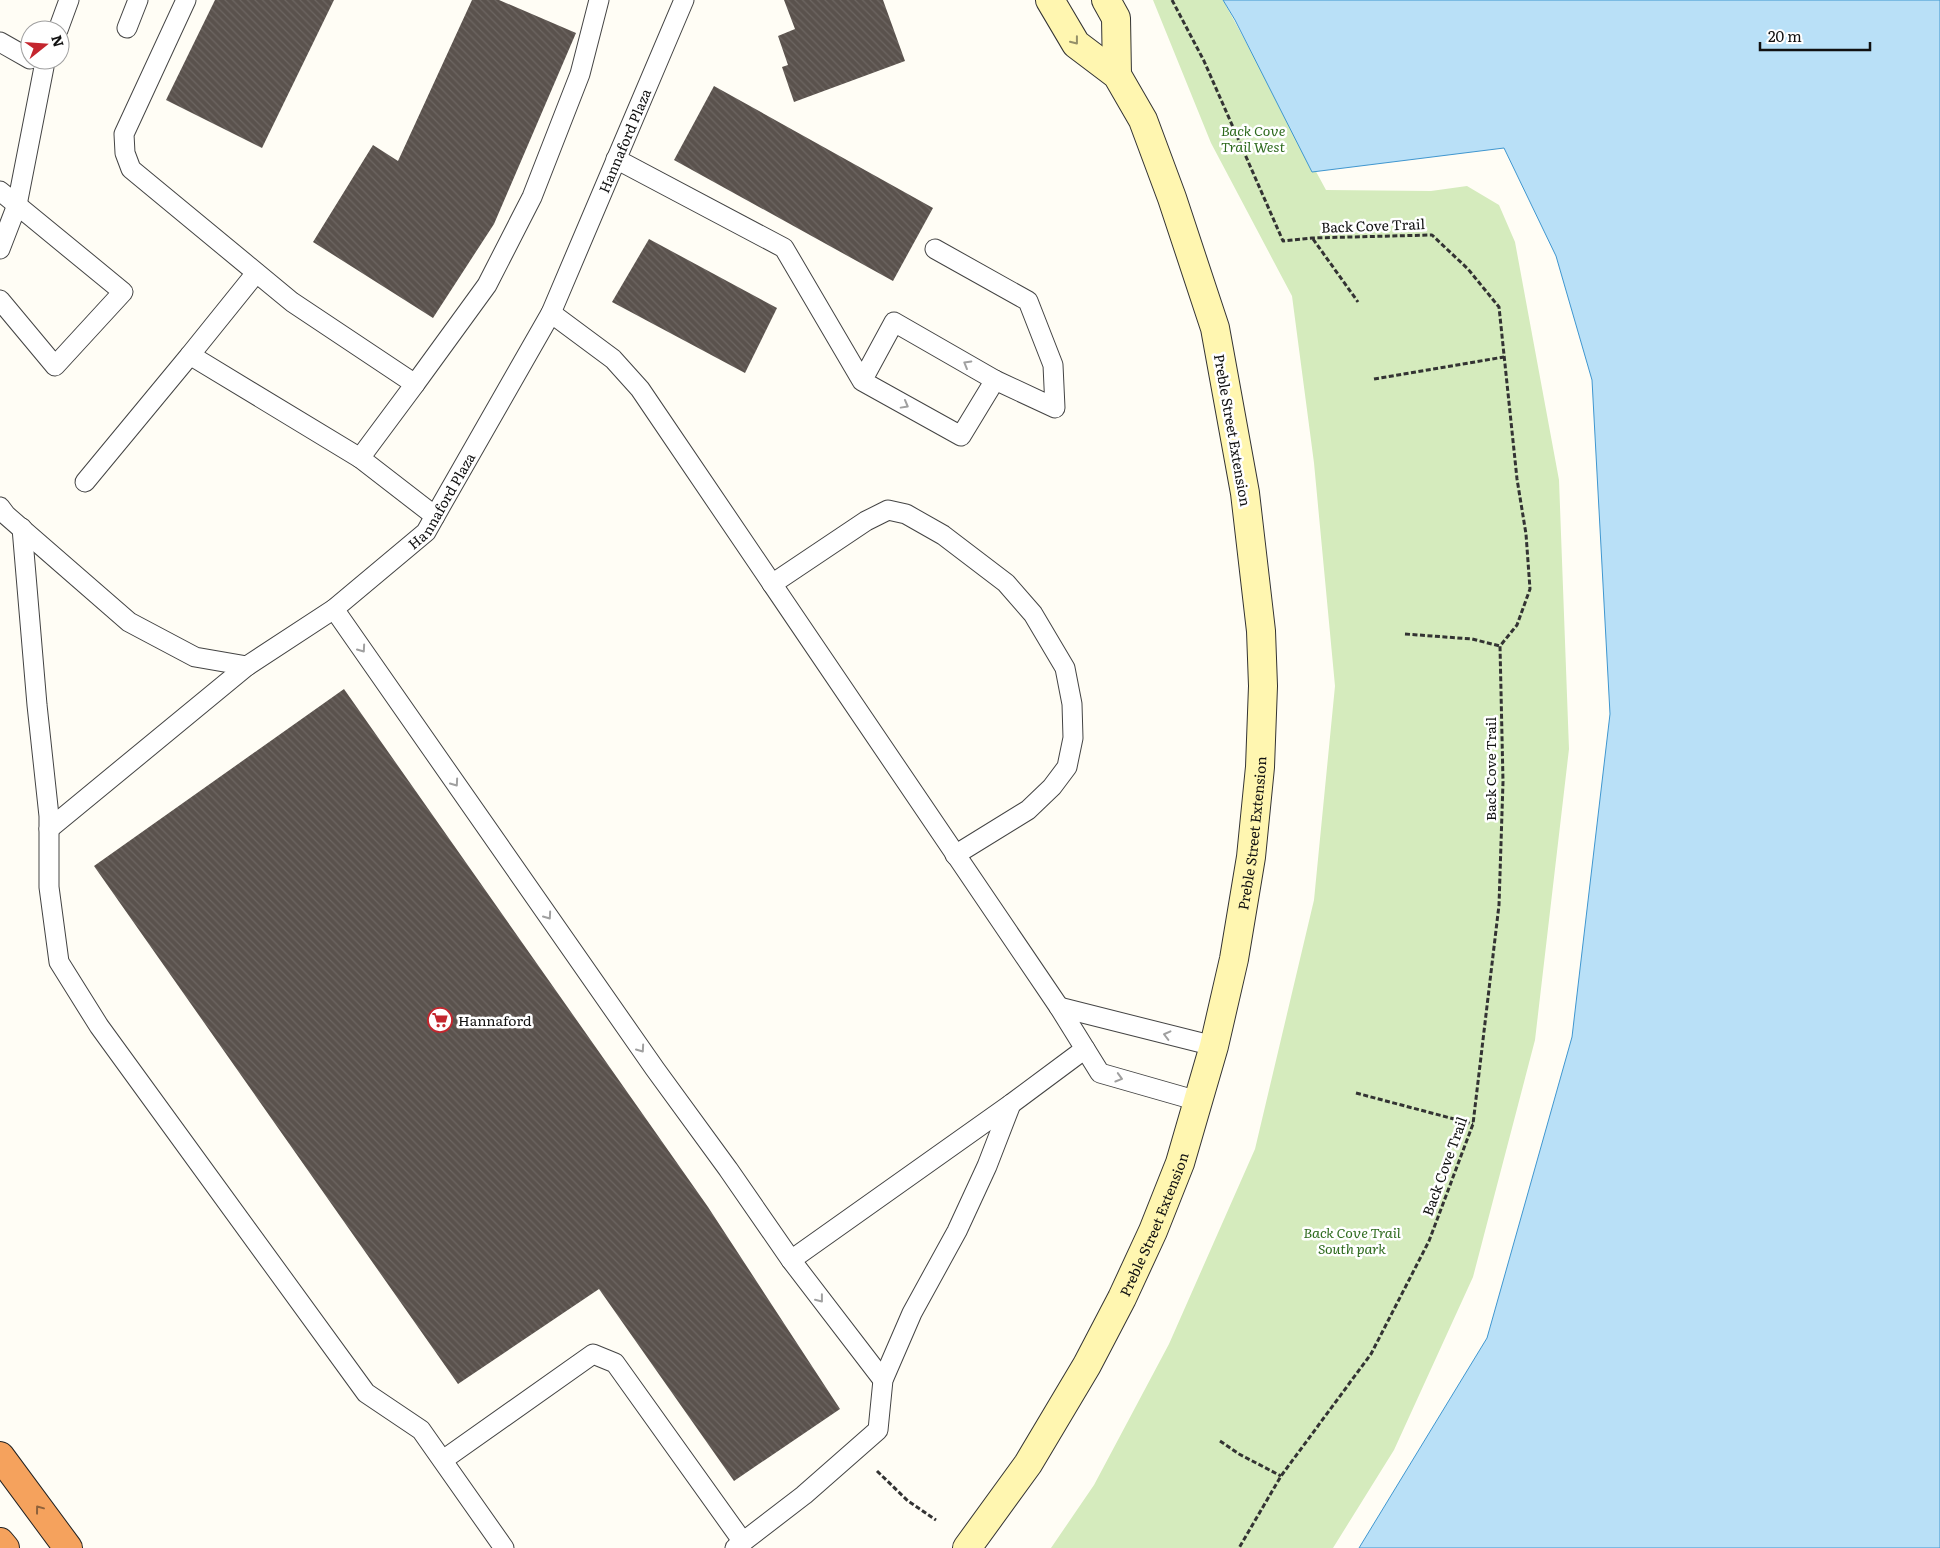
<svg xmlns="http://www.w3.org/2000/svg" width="1940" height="1548" font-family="Literata,serif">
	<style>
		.park { fill: #d5ebbd }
		.water { fill: #b9e0f7; stroke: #3f96cf }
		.building { fill: url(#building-back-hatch) }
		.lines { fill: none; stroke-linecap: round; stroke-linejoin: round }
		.lane-casing { stroke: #444; stroke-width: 21 }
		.secondary-casing { stroke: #333; stroke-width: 30 }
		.highway-casing { stroke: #222; stroke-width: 30 }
		.path { stroke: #333; stroke-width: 3; stroke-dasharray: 5 2.5; stroke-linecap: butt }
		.lane { stroke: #fff; stroke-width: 19 }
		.secondary { stroke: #fff6b0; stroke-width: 28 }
		.highway { stroke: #f5a25d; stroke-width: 28 }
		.oneway { stroke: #948f68 }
		.oneway2 { stroke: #a0a0a0 }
		.oneway3 { stroke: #8e613b }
		.labels { text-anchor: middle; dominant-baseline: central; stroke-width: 5; stroke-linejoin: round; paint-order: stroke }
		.park-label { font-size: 14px; font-style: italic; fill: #2f6b1f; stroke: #fff }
		.street-label { font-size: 14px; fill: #111; stroke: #fff }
		.poi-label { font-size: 14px; fill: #111; stroke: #fff; text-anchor: start }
	</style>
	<defs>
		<pattern id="building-back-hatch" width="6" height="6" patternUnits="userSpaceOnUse" patternTransform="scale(1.25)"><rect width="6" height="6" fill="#5a524d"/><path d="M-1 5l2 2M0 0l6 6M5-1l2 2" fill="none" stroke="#6d6662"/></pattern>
	</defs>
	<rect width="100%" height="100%" fill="#fffdf5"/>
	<polygon class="park" points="1153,0 1223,0 1326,190 1431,191 1467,186 1499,205 1515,242 1559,480 1569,749 1535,1040 1473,1277 1394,1450 1333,1548 1051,1548 1094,1485 1169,1344 1255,1149 1314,900 1335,686 1314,463 1292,296 1211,143"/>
	<polygon class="water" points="1223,0 1940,0 1940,1548 1359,1548 1487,1338 1572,1037 1610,714 1592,380 1556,256 1504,148 1312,172 1235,20"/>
	<g class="building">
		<polygon points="215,0 334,0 262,148 166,100"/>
		<polygon points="472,0 499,0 576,33 494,224 433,318 313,242 373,145 398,161"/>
		<polygon points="784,0 883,0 905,61 794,102 782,67 788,65 778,36 795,29"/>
		<polygon points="714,86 933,208 893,281 674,160"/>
		<polygon points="649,239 777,308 745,373 612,302"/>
		<polygon points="344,689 708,1207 840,1409 734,1481 599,1289 458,1384 94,866"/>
	</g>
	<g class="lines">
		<defs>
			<g id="lane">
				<polyline points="186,0 124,134 125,153 131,169 292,302 415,384 487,285 532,197 580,74 599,0"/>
				<polyline points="127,28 138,0"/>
				<polyline points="58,30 69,0"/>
				<polyline points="0,42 30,59"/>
				<polyline points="616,159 784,248 862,381 961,436 995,380 894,322 862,381"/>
				<polyline points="0,191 17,205 44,67"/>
				<polyline points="0,249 17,205 123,292 55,366 0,300"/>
				<polyline points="935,249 1028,301 1053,365 1055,408 995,380"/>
				<polyline points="256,273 190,355 360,458"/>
				<polyline points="551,313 613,359 640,389 1059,1007 1100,1073 1198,1101"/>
				<polyline points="415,384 360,458 435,516"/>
				<polyline points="85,482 190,355"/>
				<path id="s1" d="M0 507 6 515 129 622 195 657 247 666 334 609 426 532 435 516 551 313 684 0"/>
				<polyline points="22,528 37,705 49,816 49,887 59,962 99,1026 366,1393 421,1430 504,1548"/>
				<polyline points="772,584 866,521 888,510 906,514 943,535 1006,583 1033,614 1065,668 1072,704 1073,738 1067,767 1052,787 1028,810 955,855"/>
				<polyline points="334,609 655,1069 728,1169 791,1260 883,1380"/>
				<polyline points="49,829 247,666"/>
				<polyline points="1059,1007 1214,1046"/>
				<polyline points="791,1260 1011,1104 1085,1049"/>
				<polyline points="443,1460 593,1354 615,1363 743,1542"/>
				<polyline points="735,1548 804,1495 878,1430 883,1380 912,1313 957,1231 987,1166 1011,1104"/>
			</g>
			<g id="secondary">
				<polyline points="1106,0 1116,18 1117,75"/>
				<path id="s2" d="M967 1548 1028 1464 1087 1365 1122 1298 1153 1231 1180 1163 1214 1046 1234 959 1251 857 1260 767 1263 686 1261 631 1245 493 1215 328 1172 198 1143 120 1117 75 1076 44 1050 0"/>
			</g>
			<g id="highway">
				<polyline points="0,1456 68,1548"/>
				<polyline points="0,1542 5,1548"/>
			</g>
		</defs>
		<use href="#lane" class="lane-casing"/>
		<use href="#secondary" class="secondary-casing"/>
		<use href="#highway" class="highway-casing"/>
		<g class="path">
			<polyline points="1172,0 1204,61 1283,241 1312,238 1432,235 1468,269 1499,307 1517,479 1526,534 1530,589 1517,625 1500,646 1503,782 1499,905 1473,1124 1429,1241 1371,1354 1281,1476 1239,1548"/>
			<polyline points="1313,239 1358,302"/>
			<polyline points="1374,379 1504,357"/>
			<polyline points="1405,634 1472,639 1500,646"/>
			<polyline points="1356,1093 1473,1124"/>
			<polyline points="1220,1441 1239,1454 1281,1476"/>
			<polyline points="877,1471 908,1501 936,1520"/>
		</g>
		<use href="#lane" class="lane"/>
		<use href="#secondary" class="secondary"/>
		<use href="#highway" class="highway"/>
	</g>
	<defs><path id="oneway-chevron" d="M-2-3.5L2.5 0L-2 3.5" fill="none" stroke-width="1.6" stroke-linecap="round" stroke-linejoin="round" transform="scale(1.25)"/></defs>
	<use class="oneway" href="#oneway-chevron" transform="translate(1075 41) rotate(52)"/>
	<g class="oneway2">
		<use href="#oneway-chevron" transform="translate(967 364) rotate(-150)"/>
		<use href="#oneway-chevron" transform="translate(905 405) rotate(29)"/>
		<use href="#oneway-chevron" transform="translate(362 649) rotate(55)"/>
		<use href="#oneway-chevron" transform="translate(455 783) rotate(55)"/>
		<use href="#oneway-chevron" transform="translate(548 916) rotate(55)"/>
		<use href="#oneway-chevron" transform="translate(1167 1035) rotate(-166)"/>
		<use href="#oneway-chevron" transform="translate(641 1049) rotate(55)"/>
		<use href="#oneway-chevron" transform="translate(1119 1078) rotate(16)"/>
		<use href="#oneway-chevron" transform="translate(820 1299) rotate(52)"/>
	</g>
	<use class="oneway3" href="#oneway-chevron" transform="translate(39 1509) rotate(-127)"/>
	<defs>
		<symbol id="supermarket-ring" viewBox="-11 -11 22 22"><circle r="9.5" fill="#fff" stroke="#c4262e" stroke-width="1.5"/><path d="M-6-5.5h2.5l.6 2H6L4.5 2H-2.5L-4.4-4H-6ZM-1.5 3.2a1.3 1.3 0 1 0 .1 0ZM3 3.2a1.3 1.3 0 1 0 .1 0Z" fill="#c4262e"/></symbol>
	</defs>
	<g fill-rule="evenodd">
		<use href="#supermarket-ring" x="426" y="1006" width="28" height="28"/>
	</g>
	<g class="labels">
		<g class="park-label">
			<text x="1253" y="130">Back Cove<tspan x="1253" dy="16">Trail West</tspan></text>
			<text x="1352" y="1232">Back Cove Trail<tspan x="1352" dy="16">South park</tspan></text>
		</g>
		<g class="street-label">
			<text stroke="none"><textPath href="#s1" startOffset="964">Hannaford Plaza</textPath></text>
			<text transform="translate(1373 225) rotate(-2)">Back Cove Trail</text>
			<text transform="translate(1233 430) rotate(80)">Preble Street Extension</text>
			<text stroke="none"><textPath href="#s1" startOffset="559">Hannaford Plaza</textPath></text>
			<text transform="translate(1490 769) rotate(-90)">Back Cove Trail</text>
			<text stroke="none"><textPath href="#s2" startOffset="780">Preble Street Extension</textPath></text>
			<text transform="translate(1444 1166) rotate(-70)">Back Cove Trail</text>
			<text stroke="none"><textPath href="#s2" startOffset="375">Preble Street Extension</textPath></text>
		</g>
		<g class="poi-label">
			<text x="458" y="1020">Hannaford</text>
		</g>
	</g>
	<g transform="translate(45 45) rotate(73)"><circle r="24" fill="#ffffff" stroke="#a0a0a0"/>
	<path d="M0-4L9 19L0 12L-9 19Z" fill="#c4262e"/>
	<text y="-8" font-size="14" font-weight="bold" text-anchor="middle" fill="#111111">N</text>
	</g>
	<path d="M1760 42v8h110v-8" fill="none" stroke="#111111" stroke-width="2.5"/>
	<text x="1768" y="42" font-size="15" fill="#111111" stroke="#ffffff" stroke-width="4" paint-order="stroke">20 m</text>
</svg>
